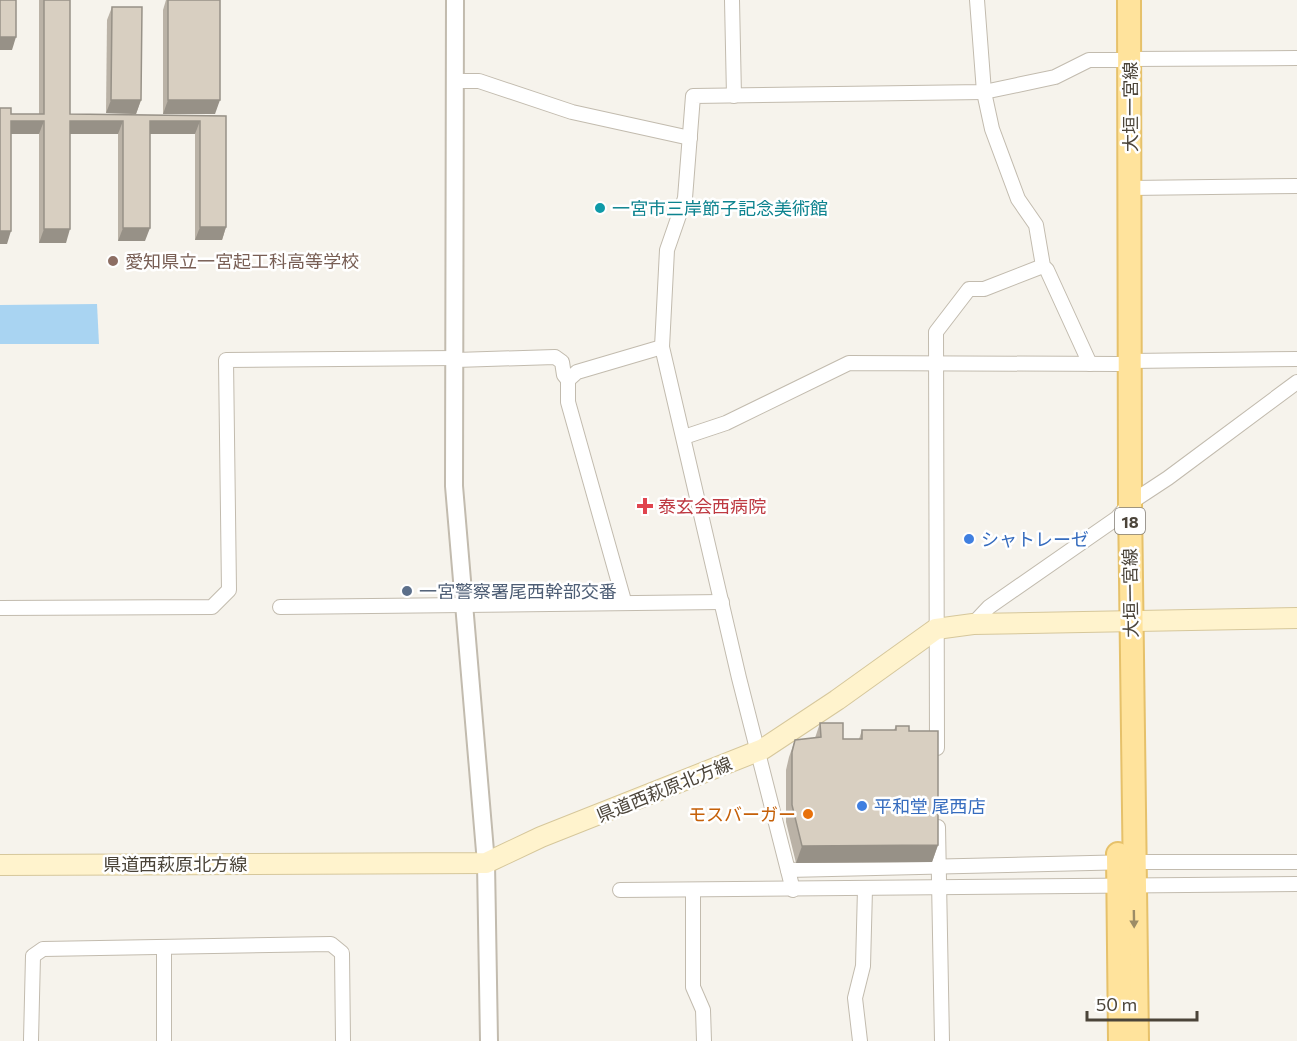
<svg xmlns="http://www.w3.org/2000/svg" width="1297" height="1041" font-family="Commissioner,'Noto Sans JP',sans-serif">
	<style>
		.water { fill: #a9d4f2 }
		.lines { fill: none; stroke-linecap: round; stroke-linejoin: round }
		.minor-casing { stroke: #c2bbae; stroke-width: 16 }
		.tertiary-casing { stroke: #c2bbae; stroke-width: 20 }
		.secondary-casing { stroke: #d6c79b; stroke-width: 22 }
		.primary-casing { stroke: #e6c16a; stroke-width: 26 }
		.minor { stroke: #fff; stroke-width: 14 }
		.tertiary { stroke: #fff; stroke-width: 16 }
		.secondary { stroke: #fff3cd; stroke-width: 20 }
		.primary { stroke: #ffe39c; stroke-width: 22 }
		.wall { fill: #bab2a6 }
		.shaded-wall { fill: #979187 }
		.building { fill: #d8cfc1; stroke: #979187; stroke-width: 1.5 }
		.oneway { fill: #9c8c66 }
		.culture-dot { fill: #0f9aa8; stroke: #fff; stroke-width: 2 }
		.education-dot { fill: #8d6e63; stroke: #fff; stroke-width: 2 }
		.health-dot { fill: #e0444e; stroke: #fff; stroke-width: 2 }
		.shop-dot { fill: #3f7fe0; stroke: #fff; stroke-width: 2 }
		.service-dot { fill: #5c6f8a; stroke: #fff; stroke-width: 2 }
		.food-dot { fill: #e8710a; stroke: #fff; stroke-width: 2 }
		.labels { text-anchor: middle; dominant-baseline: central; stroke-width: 5; stroke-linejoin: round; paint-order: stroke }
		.shield { fill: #fff; stroke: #817c74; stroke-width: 1.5 }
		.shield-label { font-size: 16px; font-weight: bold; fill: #4b4439 }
		.street-label { font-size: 18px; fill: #4b4439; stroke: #fff }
		.culture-label { font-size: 18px; fill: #0d838f; stroke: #fff; text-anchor: start }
		.education-label { font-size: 18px; fill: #785e54; stroke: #fff; text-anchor: start }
		.health-label { font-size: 18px; fill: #be3a42; stroke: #fff; text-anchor: start }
		.shop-label { font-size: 18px; fill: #366cbe; stroke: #fff; text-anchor: start }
		.service-label { font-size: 18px; fill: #4e5e75; stroke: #fff; text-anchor: start }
		.food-label { font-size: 18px; fill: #c56008; stroke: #fff; text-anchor: end }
	</style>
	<rect width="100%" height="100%" fill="#f6f3ec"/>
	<polygon class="water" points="97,304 99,344 0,344 0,305"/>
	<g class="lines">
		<defs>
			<g id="minor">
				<polyline points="732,0 734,96"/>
				<polyline points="977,0 984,92 992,129 1018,199 1036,225 1043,266 1047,270 1090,364"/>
				<polyline points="1129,59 1297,58"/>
				<polyline points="455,81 479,81 572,112 690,138"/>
				<polyline points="1130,188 1297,186"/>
				<polyline points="456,360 555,357 562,362 564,375 568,380"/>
				<polyline points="1130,361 1297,359"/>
				<polyline points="684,437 726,423 849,363 1119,364"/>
				<polyline points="624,601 568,402 568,380 577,372 662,347"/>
				<polyline points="280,607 722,602"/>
				<polyline points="0,608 212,607 229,590 226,360 456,358"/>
				<polyline points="973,624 989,607 1117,518 1130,503 1168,478 1297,382"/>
				<polyline points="937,748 936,332 969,289 984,289 1043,266"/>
				<polyline points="938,827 942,1041"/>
				<polyline points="788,870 1133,862 1297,862"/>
				<polyline points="620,890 1297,884"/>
				<polyline points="693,890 693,987 703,1010 704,1041"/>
				<polyline points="793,890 739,678 662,347 667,250 685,198 693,96 984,92 1055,77 1089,60 1118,60"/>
				<polyline points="31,1040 33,956 43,949 331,944 342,953 343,1041"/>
				<polyline points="164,1041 164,947"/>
				<polyline points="860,1041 855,998 863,966 865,889"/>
			</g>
			<polyline id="tertiary" points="455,0 454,486 486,863 489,1041"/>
			<polyline id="secondary" points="0,865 486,863 541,837 763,749 837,700 936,629 973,624 1297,618"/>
			<g id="primary">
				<polyline points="1129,0 1130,503 1137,1041"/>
				<polyline points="1118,854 1120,1041"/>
			</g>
		</defs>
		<use href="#minor" class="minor-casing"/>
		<use href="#tertiary" class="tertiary-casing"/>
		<use href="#secondary" class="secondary-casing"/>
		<use href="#primary" class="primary-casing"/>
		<use href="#minor" class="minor"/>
		<use href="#tertiary" class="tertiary"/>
		<use href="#secondary" class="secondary"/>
		<use href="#primary" class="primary"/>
	</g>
	<g class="wall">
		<polygon points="39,0 70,0 70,114 226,116 226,227 222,240 195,240 195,134 150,134 145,241 118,241 118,134 70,134 66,243 39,243 39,134 11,134 7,244 0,244 11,114 39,114"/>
		<polygon points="166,0 220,0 215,114 163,114 163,10"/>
		<polygon points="112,7 141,100 136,114 106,113 107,20"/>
		<polygon points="820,723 843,739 859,739 862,730 894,730 896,726 909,731 938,845 932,862 796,863 786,822 786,770 789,757 795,740 815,738"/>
	</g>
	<g class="shaded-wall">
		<polygon points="0,37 16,37 12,50 0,50"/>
		<polygon points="111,100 141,100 136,114 106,113"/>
		<polygon points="168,100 220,100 215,114 163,114"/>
		<polygon points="11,121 44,121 39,134 7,134"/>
		<polygon points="70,121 123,121 118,134 66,134"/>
		<polygon points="150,121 200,121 195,134 145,134"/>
		<polygon points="200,227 226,227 222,240 195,240"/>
		<polygon points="123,228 150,228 145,241 118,241"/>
		<polygon points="44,229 70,229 66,243 39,243"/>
		<polygon points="0,231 11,231 7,244 0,244"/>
		<polygon points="938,845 932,862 796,863 802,846"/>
	</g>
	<g class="building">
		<rect x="0" y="0" width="16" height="37"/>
		<polygon points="44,0 70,0 70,114 226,116 226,227 200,227 200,121 150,121 150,228 123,228 123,121 70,121 70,229 44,229 44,121 11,121 11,231 0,231 0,108 11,108 11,114 44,114"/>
		<rect x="168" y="0" width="52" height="100"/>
		<polygon points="112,7 142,7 141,100 111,100"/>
		<polygon points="820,723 843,723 843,739 862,739 862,730 896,730 896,726 909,726 909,731 938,731 938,845 802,846 792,805 792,752 795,740 821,737"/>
	</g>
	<defs><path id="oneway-solid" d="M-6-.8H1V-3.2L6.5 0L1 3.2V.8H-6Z" transform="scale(1.5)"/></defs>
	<use class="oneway" href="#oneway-solid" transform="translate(1134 919) rotate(89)"/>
	<circle class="culture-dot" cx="600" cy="208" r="6"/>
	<circle class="education-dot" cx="113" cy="261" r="6"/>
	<path class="health-dot" d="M642 497h6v6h6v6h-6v6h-6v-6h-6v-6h6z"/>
	<g class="shop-dot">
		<circle cx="969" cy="539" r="6"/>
		<circle cx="862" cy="806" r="6"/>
	</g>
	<circle class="service-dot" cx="407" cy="591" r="6"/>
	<circle class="food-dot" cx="808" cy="814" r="6"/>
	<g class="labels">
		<rect class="shield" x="1115" y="508" width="30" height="26" rx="4.5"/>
		<g class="shield-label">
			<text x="1130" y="521">18</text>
		</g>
		<g class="street-label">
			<text transform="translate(1130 107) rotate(-90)">大垣一宮線</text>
			<text transform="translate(1130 593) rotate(-91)">大垣一宮線</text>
			<text transform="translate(664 789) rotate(-22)">県道西萩原北方線</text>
			<text x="175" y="864">県道西萩原北方線</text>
		</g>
		<g class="culture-label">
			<text x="612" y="208">一宮市三岸節子記念美術館</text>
		</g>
		<g class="education-label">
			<text x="125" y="261">愛知県立一宮起工科高等学校</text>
		</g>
		<g class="health-label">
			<text x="658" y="506">泰玄会西病院</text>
		</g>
		<g class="shop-label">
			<text x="981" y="539">シャトレーゼ</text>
			<text x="874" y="806">平和堂 尾西店</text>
		</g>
		<g class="service-label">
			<text x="419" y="591">一宮警察署尾西幹部交番</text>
		</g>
		<g class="food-label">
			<text x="796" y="814">モスバーガー</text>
		</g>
	</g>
	<path d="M1087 1011v9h110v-9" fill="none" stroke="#4b4439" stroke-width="3"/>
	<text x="1096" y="1011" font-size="18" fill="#4b4439" stroke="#ffffff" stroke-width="4.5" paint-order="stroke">50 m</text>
</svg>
